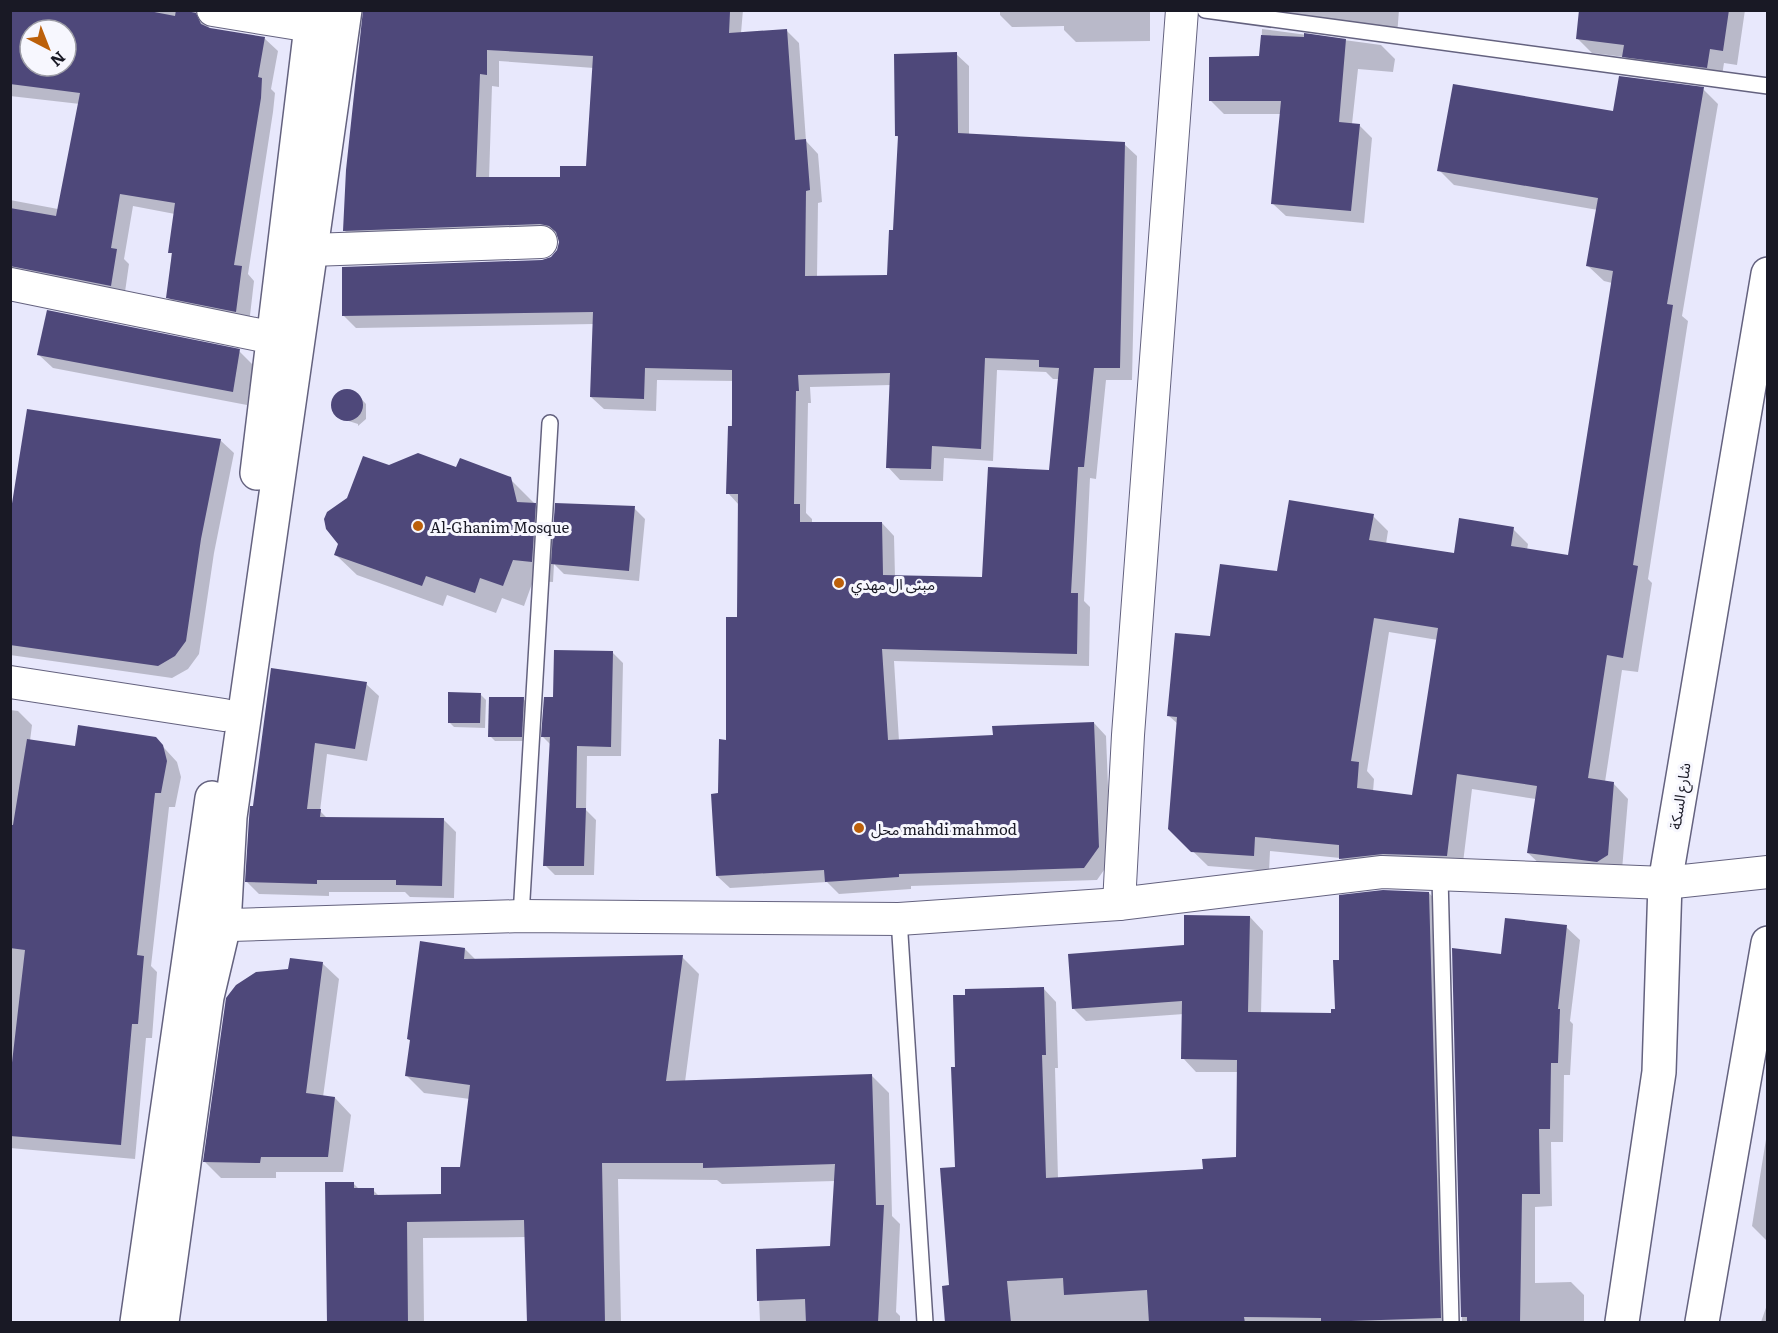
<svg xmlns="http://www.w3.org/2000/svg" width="1778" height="1333" font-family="Literata,'Noto Sans Arabic',serif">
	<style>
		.shadow { fill: #0003; fill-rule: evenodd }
		.building { fill: #4e487a; fill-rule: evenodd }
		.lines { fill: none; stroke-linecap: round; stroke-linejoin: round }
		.lane-casing { stroke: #64627f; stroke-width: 18 }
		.street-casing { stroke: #64627f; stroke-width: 34 }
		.secondary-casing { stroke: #64627f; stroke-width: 36 }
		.lane { stroke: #fff; stroke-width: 15 }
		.street { stroke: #fff; stroke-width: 32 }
		.secondary { stroke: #fff; stroke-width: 33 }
		.poi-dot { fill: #bc600a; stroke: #f7f7fe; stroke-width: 2 }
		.labels { text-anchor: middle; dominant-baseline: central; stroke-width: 6; stroke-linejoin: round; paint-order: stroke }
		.poi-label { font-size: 15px; fill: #191925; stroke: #f7f7fe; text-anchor: start }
		.street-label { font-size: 15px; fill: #191925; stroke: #f7f7fe }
	</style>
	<rect width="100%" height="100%" fill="#e8e8fc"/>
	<g class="shadow">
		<path d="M10 10H214L208 22 209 29 264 38 278 51 271 89 275 93 273 112 248 274 254 281 249 324 181 310 168 297 175 214 133 206 124 259 129 264 124 299 10 283V200L58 209 80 104 10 96ZM30 30H66V66H30Z"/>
		<path d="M365 10H743L741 33 786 30 799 43 806 141 818 154 822 202 818 203 817 277 888 276 894 231 900 139 896 135 956 54 969 66V135L1124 144 1137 156 1132 380H1106L1096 479 1090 478 1084 601 1090 607 1089 666 894 661 899 741 994 736 1094 723 1106 736 1111 860 1097 880 911 886V889L839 894 827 882 730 888 717 876 719 795 727 741 739 619V505L728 493 734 381 657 380 656 411 604 409 591 397 594 324 356 328 343 315 552 258 558 251 560 242 559 237 554 236 357 243 344 230ZM499 61 594 68 588 167 561 178 489 179 492 86 499 87ZM997 370 1046 372 1053 379H1059L1050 471 983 578 895 577 894 536 882 523H812V519L806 513 808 403H811L810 387 891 385 888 467 900 480 943 481 944 458 993 461Z"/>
		<polygon points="1000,10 1150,10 1150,41 1076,42 1064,30 1064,26 1012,27 1000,15"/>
		<polygon points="1249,10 1399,10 1397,36"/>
		<polygon points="1581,10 1745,10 1737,65 1724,63 1721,82 1638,70 1625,57 1592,53 1577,38"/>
		<polygon points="1262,29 1381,45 1395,59 1393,72 1358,69 1352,124 1359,125 1372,138 1364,223 1286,216 1272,203 1281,114 1224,114 1211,101 1261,58"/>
		<path d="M1703 89 1718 104 1682 316 1688 321 1648 579 1652 583 1638 672 1622 670 1605 782 1613 783 1628 799 1622 870 1544 868 1528 853 1536 799 1472 789 1462 871 1356 874 1340 858 1270 851 1269 871 1208 866 1170 829 1178 724 1169 716 1211 638 1279 573 1373 516 1388 531 1386 544 1455 555 1513 529 1528 544 1527 550 1569 557 1612 283 1604 281 1588 266 1598 210 1454 185 1439 170 1614 113ZM1389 632 1438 640 1413 797 1373 792 1374 779 1367 771Z"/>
		<polygon points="239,351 253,365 247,405 53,368 39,355"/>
		<polygon points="340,392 355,392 366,404 366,419 358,426 358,424 339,418 334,412 332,404"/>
		<polygon points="220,440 234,453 214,553 199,654 188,669 172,678 10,655 10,515"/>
		<polygon points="389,467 457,469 510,479 555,524 634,508 645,519 639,581 564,574 554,564 553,582 533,581 524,606 502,598 496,613 447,595 443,606 357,575 336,555"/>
		<polygon points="613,653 623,663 621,756 587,756 586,810 596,820 594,875 555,875 545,865 551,745 543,737 555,699"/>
		<polygon points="366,684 379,696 367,761 327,754 320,811 327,818 443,819 456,832 454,898 410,897 405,892 329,892 329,896 259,894 247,882 252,808"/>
		<polygon points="481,695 486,700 485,728 454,727 449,722"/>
		<polygon points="523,699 529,704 526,741 495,741 490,736"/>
		<polygon points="10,710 18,711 32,725 30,741 76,748 155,738 177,762 181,777 175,807 169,807 151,966 157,972 152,1038 146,1038 135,1159 10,1148"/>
		<polygon points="1429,893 1442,907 1454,1322 947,1322 956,1169 1043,988 1056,1002 1058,1068 1055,1068 1058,1178 1205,1171 1237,1158 1238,1072 1196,1072 1183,1058 1184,1014 1086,1021 1073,1008 1185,946 1250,917 1263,931 1261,1014 1333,1014 1337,1011 1340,962"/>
		<polygon points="1566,927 1580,940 1570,1021 1573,1024 1570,1075 1564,1075 1563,1142 1551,1142 1552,1206 1535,1207 1535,1283 1571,1282 1584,1295 1584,1322 1462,1322 1453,950 1503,955"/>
		<polygon points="465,949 476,960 682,957 699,974 685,1082 872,1076 889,1093 892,1216 900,1224 896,1312 900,1316 900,1322 760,1322 757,1251 832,1247 835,1181 722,1184 717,1180 618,1179 621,1322 528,1322 526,1237 423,1238 424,1322 328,1322 353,1183 360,1190 373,1190 379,1196 442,1195 461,1168 470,1099 424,1093 407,1076 412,1042 408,1039"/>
		<polygon points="322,963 339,979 323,1097 335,1098 351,1115 343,1172 276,1172 276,1178 221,1178 205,1162"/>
		<polygon points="1768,1127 1768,1242 1752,1226"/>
		<polygon points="1768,1302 1768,1322 1761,1322"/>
	</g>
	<g class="building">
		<path d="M10 10H144L175 16 176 10H182L196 13 201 24 210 28 265 37 258 77 262 78 261 98 234 265 242 266 236 312 166 298 172 253H168L175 203 120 194 111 248 117 249 111 286 10 266V208L56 216 80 93 10 84ZM30 30H66V66H30Z"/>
		<path d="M363 10H711L730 12 729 33 787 29 795 140 806 139 810 190 806 191 805 276 887 275 889 230H893L898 136H895L894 54 957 52 958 133 1125 142 1120 368H1094L1084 467H1078L1071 593H1078L1077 654 882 649 888 740 993 735 992 726 1094 722 1099 847 1084 868 899 874V877L825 882 824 870 716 876 711 794 718 793 719 739 726 740V617H737L738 494H726L728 426H732V370L645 368 644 399 590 397 593 312 342 316V267L542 260 551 257 557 250 559 242 556 232 549 226 540 224 343 231 346 170ZM487 50 593 56 586 166H560V177H476L480 74 487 75ZM985 358 1039 360V367L1059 368 1049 470 988 467 982 577 883 575 882 522H800V504H794L796 391H799L798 375 890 373 886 468 931 469 932 446 981 449Z"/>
		<polygon points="1579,10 1729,10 1723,51 1710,49 1707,68 1622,57 1624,45 1576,39"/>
		<polygon points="1304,33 1346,39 1339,122 1360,124 1351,211 1271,204 1281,101 1209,101 1209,57 1259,56 1261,35 1304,37"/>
		<path d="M1619 76 1704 87 1667 304 1673 305 1633 565 1638 566 1623 658 1607 655 1588 778 1614 782 1608 855 1597 862 1527 853 1537 786 1457 774 1447 856 1383 854 1339 859V845L1255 837 1254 856 1191 852 1168 829 1177 717 1167 716 1175 633 1210 636 1220 564 1277 571 1289 500 1374 514 1369 540 1454 553 1459 518 1514 527 1511 546 1568 555 1613 271 1586 266 1598 198 1437 171 1453 84 1613 111ZM1374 618 1438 628 1412 795 1357 788 1359 762 1351 761Z"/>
		<polygon points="47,310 240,349 233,392 37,355"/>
		<circle cx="347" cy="405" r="16"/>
		<polygon points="27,409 221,439 201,539 186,641 175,656 158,666 10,645 10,516"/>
		<polygon points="418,453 456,467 460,458 511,477 517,502 536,503 532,562 513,560 503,586 480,578 475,593 426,576 422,586 334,555 338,544 326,529 324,519 327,512 347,498 363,456 389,465"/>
		<polygon points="555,503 635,506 629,571 551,564"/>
		<polygon points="554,650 613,651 611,747 577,746 576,808 586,808 584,866 543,866 550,737 541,737 544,697 553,697"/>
		<polygon points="271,668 367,682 355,749 315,743 307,809 321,809 320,817 444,818 442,886 396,885 396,880 317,880 317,884 245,882 249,819 250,806 253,806"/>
		<polygon points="448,692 481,693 480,723 448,723"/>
		<polygon points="489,697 524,697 522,737 488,737"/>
		<polygon points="78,725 156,737 163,745 167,761 161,793 155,793 137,955 144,956 138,1024 132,1024 121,1145 10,1136 10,1080 25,950 10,948 10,825 13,825 27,739 75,746"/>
		<polygon points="1383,890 1429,892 1441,1318 1321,1322 1321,1318 1244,1317 1245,1323 1149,1323 1147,1290 1064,1295 1063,1278 1007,1281 1011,1323 945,1323 942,1286 949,1285 940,1168 955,1167 951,1067 955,1067 953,995 965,995 965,989 1044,987 1046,1055 1042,1055 1046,1178 1203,1169 1202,1159 1236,1157 1237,1060 1181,1059 1182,1001 1072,1009 1068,954 1184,945 1184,915 1250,916 1248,1012 1331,1013 1331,1009 1335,1009 1333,960 1339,960 1339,895"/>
		<polygon points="1505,918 1567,925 1558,1009 1560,1009 1558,1063 1551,1063 1550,1129 1539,1129 1540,1194 1522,1194 1520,1323 1467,1323 1467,1317 1461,1317 1452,948 1501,954"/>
		<polygon points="420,941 465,948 464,959 683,955 666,1081 872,1074 876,1205 884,1205 878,1323 806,1323 805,1299 757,1301 756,1249 830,1246 835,1164 703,1168 703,1163 602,1163 605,1323 527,1323 524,1220 407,1222 408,1323 327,1323 325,1182 354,1182 354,1188 374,1188 374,1195 441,1194 441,1167 460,1167 470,1085 405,1076 410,1040 407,1039"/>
		<polygon points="290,958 323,962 306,1093 335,1097 328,1157 261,1157 260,1163 203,1162 226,998 236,985 256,972 288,969"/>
	</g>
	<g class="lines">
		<defs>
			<g id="lane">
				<polyline points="1205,10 1768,86"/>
				<polyline points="1440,876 1451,1322"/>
				<polyline points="521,916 550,423"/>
				<polyline points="899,919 925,1322"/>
			</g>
			<g id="street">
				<polyline points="213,10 311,26"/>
				<polyline points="311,250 541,242"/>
				<polyline points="10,284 274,338"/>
				<polyline points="10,682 224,715"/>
				<polyline points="1119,904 1128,735 1182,10"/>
				<polyline points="198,926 521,916 899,919 1119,904 1382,872 1665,883 1768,872"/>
			</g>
			<g id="secondary">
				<polyline points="257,473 313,10"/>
				<polyline points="137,1322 212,798"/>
				<polyline points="162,1322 207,997 224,925 230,817 345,10"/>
				<polyline points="1622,1322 1659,1072 1665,883 1768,274"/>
				<polyline points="1702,1322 1768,943"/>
			</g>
		</defs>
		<use href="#lane" class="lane-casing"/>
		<use href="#street" class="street-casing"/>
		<use href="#secondary" class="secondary-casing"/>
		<use href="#lane" class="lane"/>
		<use href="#street" class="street"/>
		<use href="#secondary" class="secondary"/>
	</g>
	<g class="poi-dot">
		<circle cx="418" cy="526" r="6"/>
		<circle cx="839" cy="583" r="6"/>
		<circle cx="859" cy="828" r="6"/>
	</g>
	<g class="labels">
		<g class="poi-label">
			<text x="430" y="526">Al-Ghanim Mosque</text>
			<text x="851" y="583">مبنى ال مهدي</text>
			<text x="871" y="828">محل mahdi mahmod</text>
		</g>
		<g class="street-label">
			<text transform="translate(1679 796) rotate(-81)">شارع السكة</text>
		</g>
	</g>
	<rect width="1778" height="1333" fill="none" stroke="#191925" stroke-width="24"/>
	<g transform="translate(48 48) rotate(138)"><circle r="28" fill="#f7f7fe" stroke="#9e9ea7" stroke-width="1.5"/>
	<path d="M0-4.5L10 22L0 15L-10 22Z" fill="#bc600a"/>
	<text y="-9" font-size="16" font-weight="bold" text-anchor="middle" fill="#191925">N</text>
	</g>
</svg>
